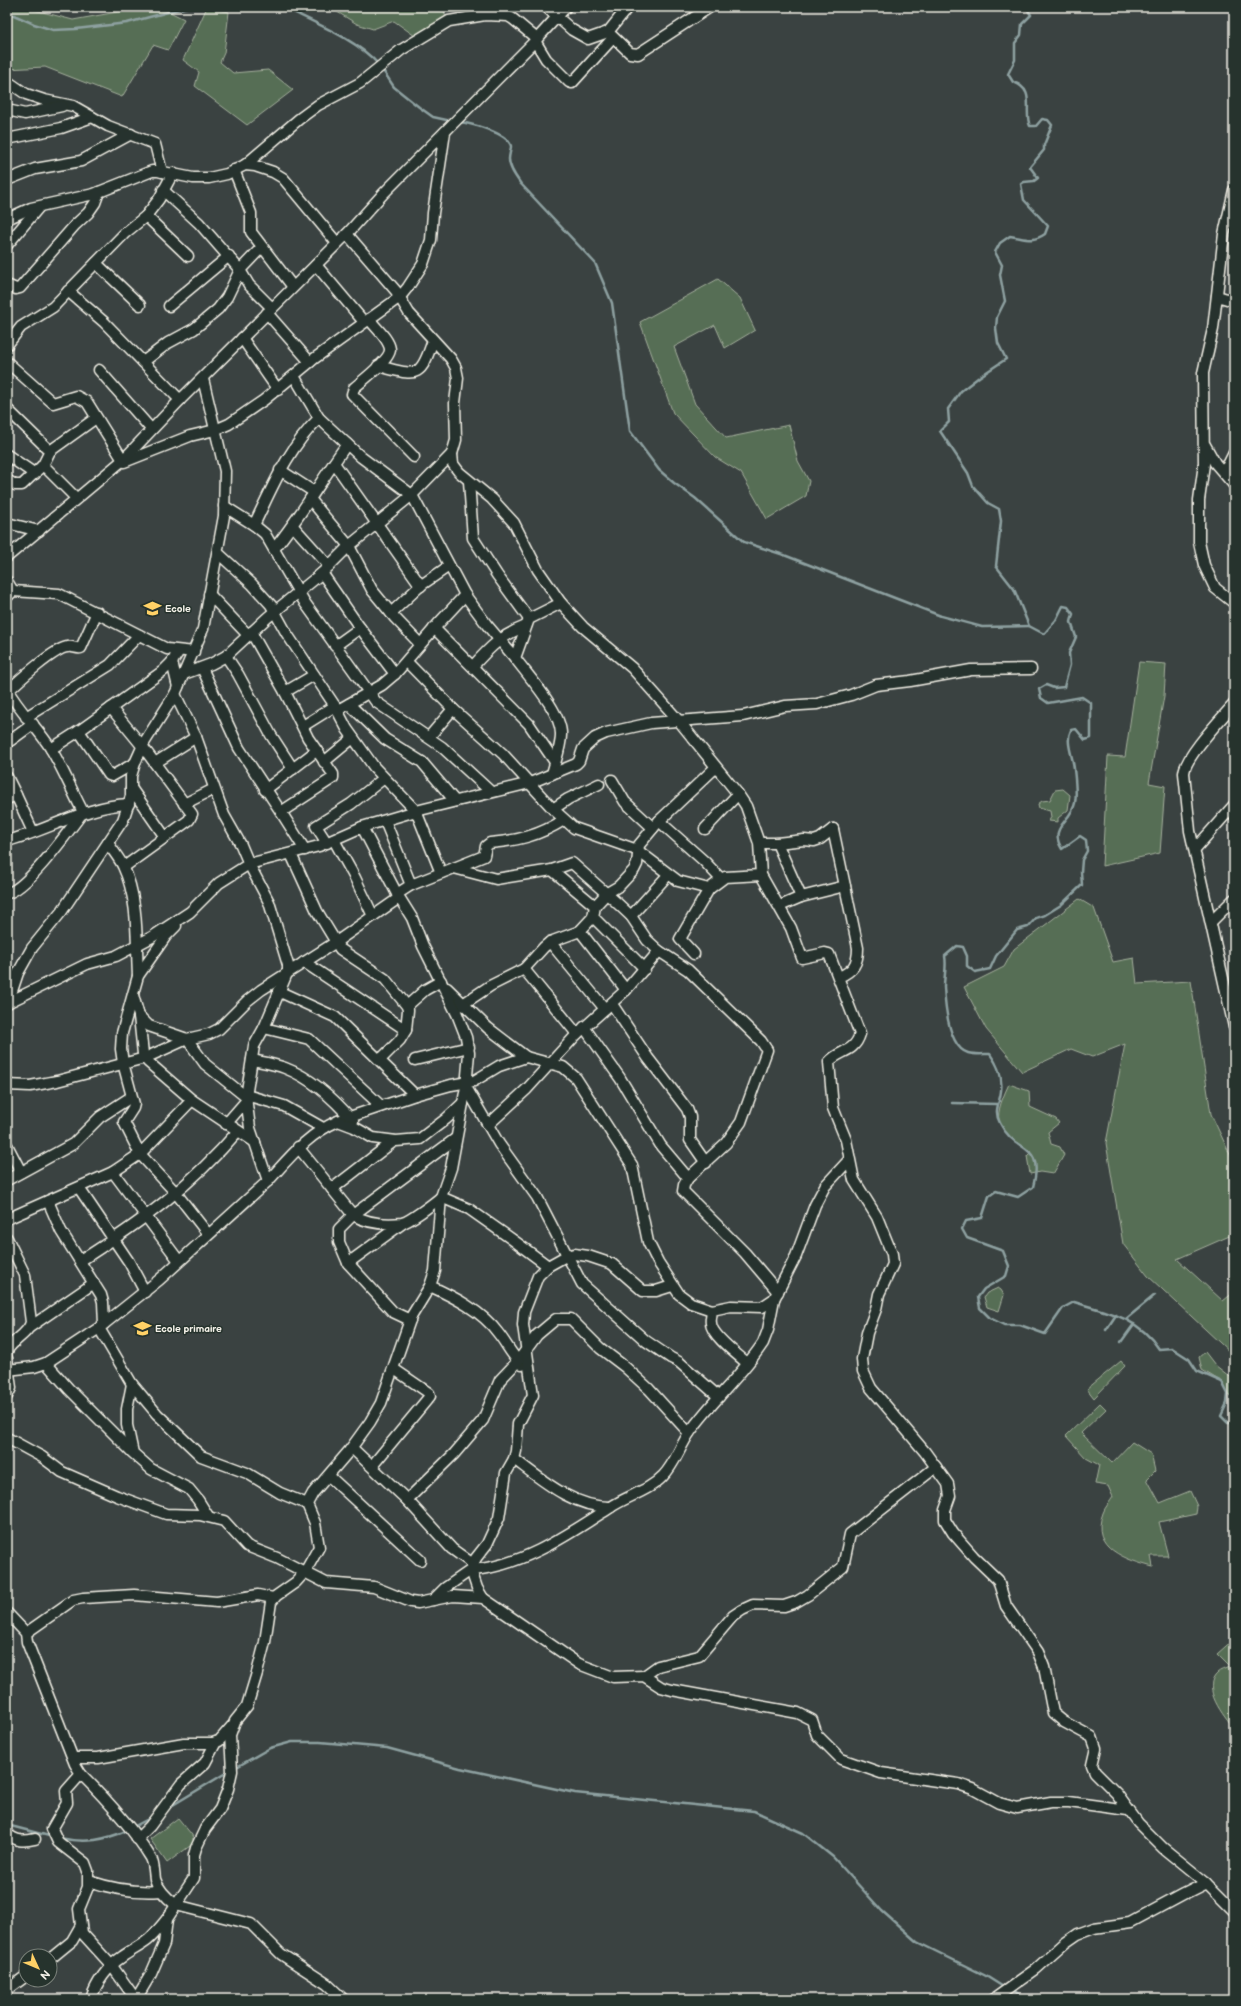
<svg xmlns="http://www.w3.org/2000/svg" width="1241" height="2006" font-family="'Balsamiq Sans',sans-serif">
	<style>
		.green { fill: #566e54; stroke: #a5b09e }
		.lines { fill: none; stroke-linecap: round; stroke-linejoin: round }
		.stream { stroke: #8ea1a1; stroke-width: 2.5 }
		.minor-casing { stroke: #f4f1e8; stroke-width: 13 }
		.minor { stroke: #26332d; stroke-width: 10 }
		.labels { text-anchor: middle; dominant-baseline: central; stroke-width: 3; stroke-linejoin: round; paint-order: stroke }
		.poi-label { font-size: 10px; font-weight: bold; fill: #f4f1e8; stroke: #26332d; text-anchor: start }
	</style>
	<rect width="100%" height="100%" fill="#3a4241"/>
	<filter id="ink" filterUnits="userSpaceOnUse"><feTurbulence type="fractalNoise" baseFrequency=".025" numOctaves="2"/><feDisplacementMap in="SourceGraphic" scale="8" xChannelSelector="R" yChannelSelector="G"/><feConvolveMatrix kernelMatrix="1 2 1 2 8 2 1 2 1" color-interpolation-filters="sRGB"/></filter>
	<g filter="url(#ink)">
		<g class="green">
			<polygon points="9,7 23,7 73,20 145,7 160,7 184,19 168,50 153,45 122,97 45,67 7,69 7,10"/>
			<polygon points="207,7 229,12 224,53 220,62 233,73 268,70 293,90 247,125 195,86 199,72 183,60"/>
			<polygon points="329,7 443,7 446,18 415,36 394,21 373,29 357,24"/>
			<polygon points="718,279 740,298 755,330 725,348 715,325 674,347 695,404 726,438 789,425 798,461 809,481 806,496 767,519 741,473 715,457 673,413 640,322"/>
			<polygon points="1139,662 1166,664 1164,696 1149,783 1165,786 1160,853 1102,866 1108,756 1125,757"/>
			<polygon points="1063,789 1070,795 1068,810 1058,818 1058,822 1049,821 1051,817 1050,811 1039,808 1038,804 1042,801 1050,800 1055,790"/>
			<polygon points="1079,899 1094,908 1113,962 1134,958 1137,984 1191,981 1211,1114 1234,1163 1234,1234 1177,1259 1223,1301 1234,1292 1234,1356 1148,1276 1123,1244 1106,1143 1125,1044 1092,1057 1071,1049 1022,1072 986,1029 964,987 1004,967 1014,949"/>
			<path d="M1009 1084 1029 1091 1030 1107 1056 1119 1059 1123 1048 1132 1051 1144 1060 1147 1064 1155 1053 1174 1040 1172 1030 1174 1027 1156 1031 1152C997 1128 990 1124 1009 1084Z"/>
			<polygon points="998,1288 1001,1290 1004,1295 999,1311 987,1307 984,1297 987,1293"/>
			<polygon points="1205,1352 1215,1365 1234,1380 1234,1399 1228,1394 1222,1382 1202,1370 1199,1357"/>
			<polygon points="1121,1361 1125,1366 1094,1398 1087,1389"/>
			<path d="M1100 1403 1106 1409 1081 1433 1112 1463 1132 1442 1151 1454 1155 1471 1147 1479 1160 1503 1190 1491 1197 1506 1196 1514 1159 1522 1168 1556H1151L1153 1567C1127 1560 1089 1548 1103 1513 1105 1507 1110 1502 1113 1497L1108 1486 1095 1484 1099 1465 1086 1458 1066 1436Z"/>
			<path d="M1234 1639V1729C1224 1716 1200 1688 1218 1673 1221 1670 1226 1669 1230 1667L1217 1654Z"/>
			<polygon points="178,1818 192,1835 194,1843 167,1863 150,1839"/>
		</g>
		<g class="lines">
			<g class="stream">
				<path d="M283 7C313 22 358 40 379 65"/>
				<path d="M1026 7 1031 15 1022 24 1021 35 1015 43V60L1008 74 1013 82C1037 90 1023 110 1030 126H1036L1042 119 1048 120 1052 125 1044 145V150L1030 167 1038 178 1034 181 1024 182 1021 184 1024 200 1048 226 1045 234C1032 243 1025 238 1010 236L1000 243 995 252 1002 265 1000 275 1005 301 997 317 996 328 998 343 1006 359 979 377 961 391 948 409 949 422 940 431 968 473 973 486 988 503 999 509 1001 521 996 566 1014 589 1029 626 1044 634 1056 620 1063 606 1068 607 1073 614 1071 622 1076 637 1069 653 1070 665 1064 687 1054 688 1046 685 1039 689 1041 698 1048 703 1082 697 1091 703V738L1085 740 1076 729 1071 730C1065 742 1073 756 1074 769 1075 778 1077 793 1075 803 1071 822 1048 827 1062 849L1080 836 1086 840 1087 851 1082 860 1081 872 1082 885 1061 905 1045 915 1036 918 1028 927 1017 930 996 956 990 969 975 972 967 966V956L963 947 957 946 945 956C947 967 944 976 944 987 945 1004 948 1047 968 1053 975 1055 983 1054 990 1054 998 1065 1003 1076 1001 1091 1000 1103 993 1110 1000 1123 1015 1155 1045 1140 1033 1187L1018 1197 996 1191 989 1196 982 1218 966 1221 962 1229 967 1238 1003 1251 1009 1266 1006 1276 984 1289 978 1297 980 1308 990 1318 1004 1325H1020L1045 1334 1063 1308 1074 1302C1108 1312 1139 1318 1159 1349L1172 1348 1189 1359 1197 1371 1222 1382 1228 1394 1227 1403 1221 1416 1228 1423H1234"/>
				<polyline points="7,12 34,24 53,30 76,29 127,23 187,7"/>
				<polyline points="382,69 394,87 419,107 433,117 451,121"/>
				<path d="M458 122C470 123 508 133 511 146 511 150 509 155 509 159 509 168 516 177 521 184L595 263 612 303 630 431 659 470 674 483 695 498 744 542 784 555 941 616 982 627 1029 626"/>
				<polyline points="952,1103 997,1104"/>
				<polyline points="1126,1319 1155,1295"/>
				<polyline points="1106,1330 1116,1315"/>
				<polyline points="1121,1342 1134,1324"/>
				<polyline points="235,1768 270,1748 292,1742 320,1742 387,1748 460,1768 575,1793 754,1811 803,1833 833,1857 882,1911 917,1942 986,1976 1005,1988"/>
				<polyline points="168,1808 229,1771"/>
				<polyline points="7,1825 53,1837"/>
				<polyline points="133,1827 152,1817"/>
				<path d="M60 1838C86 1844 104 1840 129 1830"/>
				<polyline points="1010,1990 1024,1999"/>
			</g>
			<defs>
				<g id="minor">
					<polyline points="546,7 572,30 588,39 608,32 628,7"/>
					<polyline points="608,32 630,53 638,54 710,7"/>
					<polyline points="535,41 546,59 569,82 572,83 613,38"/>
					<polyline points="7,81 26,94 44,100 73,106 108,126 155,144 162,172"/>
					<polyline points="7,110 25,114 62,106"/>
					<polyline points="7,139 61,128 92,117"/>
					<polyline points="245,165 299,119 318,105 360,83 401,50 449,21 485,15 508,16 513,19 537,39"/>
					<polyline points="234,170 251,213 251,232 293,287"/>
					<polyline points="7,180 35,169 81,161 131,134"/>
					<polyline points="163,190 199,223 240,270 261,248"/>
					<polyline points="1234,190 1224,234 1213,329 1203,373 1204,464 1199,500 1199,542 1204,565 1215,588 1234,603"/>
					<polyline points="146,216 188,256"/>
					<polyline points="7,219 31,208 94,194 152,171 158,171 193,178 209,178 227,174 245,165 255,166 273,172 283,178 337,243"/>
					<path d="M347 234 396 291 409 313 451 359 456 368 458 378 455 403 456 440 452 454 453 464 459 472 492 499 514 523 538 570 561 603 583 627 632 668 679 721 738 794 746 806 759 843 761 875 791 928 802 958 825 953 829 954 860 1034C854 1054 838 1050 829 1062L833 1108 846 1140 854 1180 877 1217 892 1254 893 1264 879 1294 876 1309 867 1333 862 1359 863 1371 871 1388 925 1452 948 1484 950 1496 945 1510V1520L953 1533 974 1557 998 1580 1006 1606 1038 1652 1044 1667 1053 1713 1064 1722 1092 1737 1096 1748 1092 1765 1095 1772 1117 1794 1138 1823 1163 1848 1206 1883 1234 1911"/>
					<polyline points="7,245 39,207"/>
					<polyline points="96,263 140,305"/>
					<polyline points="316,265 364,322"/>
					<polyline points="7,285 16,289 20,288 75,225 88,213 95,203 99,192"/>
					<polyline points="68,291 104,322 180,400"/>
					<polyline points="1217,296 1234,301"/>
					<polyline points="169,306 229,256"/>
					<polyline points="267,313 310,362"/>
					<path d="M369 319C375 327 389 339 390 349 391 359 362 381 354 388L352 394 414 457"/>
					<polyline points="242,338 278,390"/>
					<polyline points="7,345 21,327 53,307 125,233 146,216 159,199 173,173"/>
					<polyline points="7,362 53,403 76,396 87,402 123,460"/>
					<polyline points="143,362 168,343 194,329 218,309 227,297 240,270 249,285 272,308"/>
					<path d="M378 366C416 375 420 381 433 340"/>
					<polyline points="99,370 151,429"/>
					<polyline points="294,376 319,418 361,457 412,495 465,595 487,625 515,658"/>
					<polyline points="7,409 50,451"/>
					<polyline points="1205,445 1215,463 1234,485"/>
					<polyline points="7,455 35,474"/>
					<polyline points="124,462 190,436 215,430 229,424 264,400 315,358 400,297 408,287 423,264 431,240 433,213 445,132"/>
					<polyline points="334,463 421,586"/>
					<polyline points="43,465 50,451 96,418"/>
					<polyline points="280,470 314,492"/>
					<polyline points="1224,473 1234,453"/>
					<polyline points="7,480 15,485 22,485 43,465 76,498"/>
					<polyline points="469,481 473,538 497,575 529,619"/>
					<polyline points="310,499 349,546 372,590 395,618 420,644"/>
					<polyline points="224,506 254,525 265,534 305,603 376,702 442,747 491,792"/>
					<polyline points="7,523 39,531"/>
					<path d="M254 525C273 486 287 450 319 418"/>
					<polyline points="293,526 329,566"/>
					<path d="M274 549C301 516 322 479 347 444"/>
					<polyline points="218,553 252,584 271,605 287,634 335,706 347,729 374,767 416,811 441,873"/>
					<polyline points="7,557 123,460 180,400 347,234 383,194 535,41 566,7"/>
					<polyline points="322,573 358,625 395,674"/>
					<polyline points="7,581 13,591 7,597"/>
					<polyline points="13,591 59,594 167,649 194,652"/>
					<polyline points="209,594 248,635"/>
					<polyline points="391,613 420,586 449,566"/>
					<polyline points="434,628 529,724 555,762"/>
					<polyline points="251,632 285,692 308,738 333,774 333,778 281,812 305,850"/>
					<polyline points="335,646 360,628"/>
					<polyline points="226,656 238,674 271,735 293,769"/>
					<polyline points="172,662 178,687"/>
					<polyline points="407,662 453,709 503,754 553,809 574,828 637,850 678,881 709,889 725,877 761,875"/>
					<path d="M473 666C490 647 502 635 526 626"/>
					<polyline points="202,668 239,748 281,812"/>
					<polyline points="184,674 211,664 226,656 268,617 322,573 349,546 412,495 452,454"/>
					<path d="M7 689C19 711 38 728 51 749 63 769 72 791 83 812 70 829 27 890 7 893"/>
					<path d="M7 692C17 682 56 647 68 647 73 646 76 649 81 648L97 612"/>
					<polyline points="285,692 314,675"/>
					<polyline points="349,704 385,739 422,762 454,800"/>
					<path d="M1234 704C1222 718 1185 756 1184 773L1190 831 1234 1027"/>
					<polyline points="111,708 143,747 192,814 189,820 124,867"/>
					<polyline points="338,710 382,685 395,674 438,624 465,595"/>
					<polyline points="26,717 110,665 139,635"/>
					<polyline points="303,726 335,706"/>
					<polyline points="79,731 109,775 112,776 135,763"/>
					<polyline points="429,737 453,709"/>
					<polyline points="7,743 33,724"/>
					<polyline points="51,749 79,731 163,671 172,662 179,651"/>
					<polyline points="324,762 353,738"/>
					<polyline points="155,763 196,737"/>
					<path d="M552 774C555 762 561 747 561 735 562 712 528 676 515 658L529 619 561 603"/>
					<polyline points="7,777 16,795"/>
					<polyline points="612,780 625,802 653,828"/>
					<polyline points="131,788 165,837"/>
					<polyline points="265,790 316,751"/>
					<polyline points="7,799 16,795 33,832"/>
					<polyline points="184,804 214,789"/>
					<polyline points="553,809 568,799 599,784"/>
					<polyline points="385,821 411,885"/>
					<polyline points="659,821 704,861 721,879"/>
					<polyline points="705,829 738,794"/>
					<path d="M833 829 858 948C858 964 853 971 839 977"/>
					<polyline points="334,840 355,878 373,916"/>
					<path d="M7 841C49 830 85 806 129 804"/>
					<path d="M108 843C113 851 119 858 123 866 139 900 136 940 138 976"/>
					<polyline points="327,843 316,826 351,804 383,779"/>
					<polyline points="759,843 777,843 804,840 814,841 820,839 833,829"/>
					<polyline points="777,843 801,897"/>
					<polyline points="1195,849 1234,805"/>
					<polyline points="291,854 317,911 340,949 385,979 407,1006 408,1010 406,1030"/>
					<path d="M454 868 484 856 486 846 490 843C520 840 538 836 564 820"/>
					<polyline points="552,870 595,906 593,917 645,969"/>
					<polyline points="397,894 411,885 454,868 496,879 552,870 572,863 616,902 631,916 647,940 659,951 688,970 761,1041 767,1050 741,1122 726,1143 688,1178 684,1185 683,1191 745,1253 778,1292"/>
					<polyline points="595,906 607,893 619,886 634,870 637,864 639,845 659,821 715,768"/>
					<polyline points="780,906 801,897 845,886"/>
					<polyline points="631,916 668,875"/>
					<polyline points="1211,922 1234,899"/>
					<polyline points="176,926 166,936 138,976 122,1033 121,1049 123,1063 134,1104 133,1108 124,1122 140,1154 176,1193 208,1234"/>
					<polyline points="580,931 626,990"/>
					<polyline points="550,942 605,1009"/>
					<polyline points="694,954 680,939 709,889"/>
					<polyline points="304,962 406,1030 400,1040 380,1060"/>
					<polyline points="524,969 577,1034"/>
					<polyline points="278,991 335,1017 415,1095"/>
					<polyline points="133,995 139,1016 143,1054 148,1062 192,1100 255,1142"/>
					<polyline points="7,1003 87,964 116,956 152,937 190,912 219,883 249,864 319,846 362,827 416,811 530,783 576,764 579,761 583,749 595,738 606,733 651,723 743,716 785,706 817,704 851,695 876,685 910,681 971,670 1031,669"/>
					<polyline points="8,1003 18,973 32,948 62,911 123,820 131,796 131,776 135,763 144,743 175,694 203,629 224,516 225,471 203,379"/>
					<polyline points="612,1004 648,1058 687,1109 690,1117 690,1140 706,1163"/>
					<polyline points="407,1006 425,990 441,981"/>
					<polyline points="460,1006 490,986 524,969 544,947 550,942 580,931 593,917"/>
					<polyline points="139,1016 149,1026 187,1039 205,1064 246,1097"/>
					<polyline points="584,1027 620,1078 661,1146 688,1178"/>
					<polyline points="264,1028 309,1039 381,1106"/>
					<polyline points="526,1057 563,1067 576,1078 632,1165 648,1242 658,1262 679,1294 691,1303 712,1310"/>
					<path d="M252 1060C262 1062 275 1064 285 1068 311 1078 336 1101 353 1121"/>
					<polyline points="415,1060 469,1047"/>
					<polyline points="7,1085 30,1086 57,1081 145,1058 187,1039 209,1034 219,1029 247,1001 261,990 336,942 399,898"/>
					<polyline points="466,1087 499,1144 537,1197 582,1284 646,1341 671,1358 679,1362 719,1397"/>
					<polyline points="246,1095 284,1106 323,1128"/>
					<polyline points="338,1121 415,1095 451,1085 474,1081 499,1066 526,1057 488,1028 447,988"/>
					<polyline points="226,1124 246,1101"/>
					<polyline points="488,1125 527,1089 577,1034 626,990 659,951"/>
					<polyline points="7,1145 21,1172"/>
					<path d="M298 1147 353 1215C367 1223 385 1225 402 1223 409 1222 434 1203 441 1197L469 1209 513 1240 548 1266"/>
					<polyline points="7,1180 73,1144 100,1117 131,1097"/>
					<path d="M268 1181C290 1157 308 1134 338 1121L354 1127 373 1138 396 1141 420 1139 446 1119 463 1103"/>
					<polyline points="79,1188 129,1262 145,1292"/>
					<polyline points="332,1189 394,1141"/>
					<polyline points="48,1201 61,1231 101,1295 103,1302 104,1324"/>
					<polyline points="7,1219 113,1172"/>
					<path d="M7 1238 25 1275 31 1322C29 1334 12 1340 7 1351"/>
					<path d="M80 1261C140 1223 191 1186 238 1131"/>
					<polyline points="179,1261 113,1172 140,1154 192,1100"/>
					<polyline points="348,1263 403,1223"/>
					<path d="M430 1286C454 1297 482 1311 498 1333 507 1344 511 1355 522 1365"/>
					<polyline points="410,1320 393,1312 348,1263 339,1242 339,1229 353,1215 455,1139"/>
					<polyline points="30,1327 94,1283"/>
					<polyline points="99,1328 132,1384 157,1414 201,1456 247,1473 280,1493 307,1504"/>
					<polyline points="7,1358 11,1388 7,1396"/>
					<polyline points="46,1363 69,1389 132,1452"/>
					<path d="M747 1363C738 1355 711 1335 711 1323 710 1319 712 1314 712 1310L731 1306 762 1307 774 1299 796 1256 815 1205 825 1186 849 1160"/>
					<polyline points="7,1370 34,1367 46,1363 99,1328 159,1280 268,1181 250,1128 246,1097 254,1046 264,1028 288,971 288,965 269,902 249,864 241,845 224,815 196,737 175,694"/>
					<polyline points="132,1384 127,1409 127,1425 133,1453 151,1469 189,1489 198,1500 208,1516"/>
					<polyline points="7,1438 42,1457 62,1472 117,1496 166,1514 200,1515 224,1521 247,1546 277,1558 326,1583 374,1587 411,1602 418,1603 453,1596 483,1598 579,1664 613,1677 644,1676 661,1687 672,1690 798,1713 812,1720 817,1735 841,1759 881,1773 958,1784 973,1789 999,1803 1017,1808 1051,1802 1069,1802 1128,1810"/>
					<polyline points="352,1448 407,1500 452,1549 473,1564"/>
					<path d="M514 1459C542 1480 574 1508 611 1507"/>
					<polyline points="372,1466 430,1396 429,1393 394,1369"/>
					<polyline points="329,1476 420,1560"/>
					<polyline points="407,1500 454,1454 483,1420 500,1380 518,1361 537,1335 556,1319 571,1319 600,1348 625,1367 649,1389 689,1433"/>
					<path d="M483 1598 477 1588 471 1570C522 1567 569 1534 611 1507 627 1496 649 1491 663 1476 675 1464 680 1446 690 1432 712 1401 742 1375 763 1343L768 1330 774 1299"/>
					<polyline points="433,1600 445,1588 471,1570 476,1558 487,1544 499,1518 506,1473 514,1459 516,1451 518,1424 533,1395 523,1325 524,1312 538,1276 548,1266 566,1256 574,1254 588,1256 612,1264 643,1291 656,1291 672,1286"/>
					<polyline points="7,1613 26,1633 27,1642 75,1764 81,1774 66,1791 67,1803 52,1829 58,1842 85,1863 88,1871 88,1887 79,1909 82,1933 112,1966 132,1994 133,1999"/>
					<polyline points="26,1633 73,1600 83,1598 134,1595 217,1602 258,1595 273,1598"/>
					<polyline points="644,1676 658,1666 699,1656 733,1616 742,1610 753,1605 784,1606 796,1602 808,1595 843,1567 850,1534 936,1467"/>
					<polyline points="73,1758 98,1758 184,1743 213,1743 219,1741 232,1726"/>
					<path d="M81 1774C106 1799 132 1827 151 1858 154 1864 154 1871 155 1879 158 1890 167 1898 176 1905L251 1924 281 1954 327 1984 343 1999"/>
					<path d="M7 1834C17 1841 22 1842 35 1839"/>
					<polyline points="137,1839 150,1826 181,1784 205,1763 216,1742"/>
					<path d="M89 1881C112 1889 136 1893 161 1891"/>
					<polyline points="50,1959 72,1941 80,1927"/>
					<polyline points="7,1990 26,1976"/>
					<path d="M91 1999C96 1983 108 1966 122 1957 130 1951 139 1947 148 1940 155 1934 161 1926 167 1919"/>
					<polyline points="136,1999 151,1974 164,1944 167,1919 194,1878 194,1855 196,1848 205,1829 220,1809 228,1789 232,1771 230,1735 235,1721 247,1706 257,1673 265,1642 271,1602 276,1596 296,1582 305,1572 319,1547 315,1523 307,1504 313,1493 349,1451 370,1422 381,1403 411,1317 430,1286 435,1271 441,1197 451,1168 466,1087 469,1053 466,1037 457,1014 423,946 412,918 397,894 362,827"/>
					<polyline points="994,1999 1036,1969 1065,1943 1078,1934 1094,1928 1130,1923 1184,1894 1206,1883"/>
				</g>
			</defs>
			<use href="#minor" class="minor-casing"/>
			<use href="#minor" class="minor"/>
		</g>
	</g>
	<defs>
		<symbol id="school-bare" viewBox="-9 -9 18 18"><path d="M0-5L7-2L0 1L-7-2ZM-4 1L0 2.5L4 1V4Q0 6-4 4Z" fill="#ffd166" stroke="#26332d" stroke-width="2.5" paint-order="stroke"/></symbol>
	</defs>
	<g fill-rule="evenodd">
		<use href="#school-bare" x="140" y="596" width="25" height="25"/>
		<use href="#school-bare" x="130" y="1316" width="25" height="25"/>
	</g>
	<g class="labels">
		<g class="poi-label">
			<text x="165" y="609">Ecole</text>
			<text x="155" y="1329">Ecole primaire</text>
		</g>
	</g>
	<rect width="1241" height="2006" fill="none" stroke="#26332d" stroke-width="24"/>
	<rect x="12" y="12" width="1217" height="1982" fill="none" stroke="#f4f1e8" stroke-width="1.5" filter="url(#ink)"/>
	<g transform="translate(38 1968) rotate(134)"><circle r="19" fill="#26332d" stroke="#787f78"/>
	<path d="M0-3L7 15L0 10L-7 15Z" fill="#ffd166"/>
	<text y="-6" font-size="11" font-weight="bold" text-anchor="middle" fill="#f4f1e8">N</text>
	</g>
</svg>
